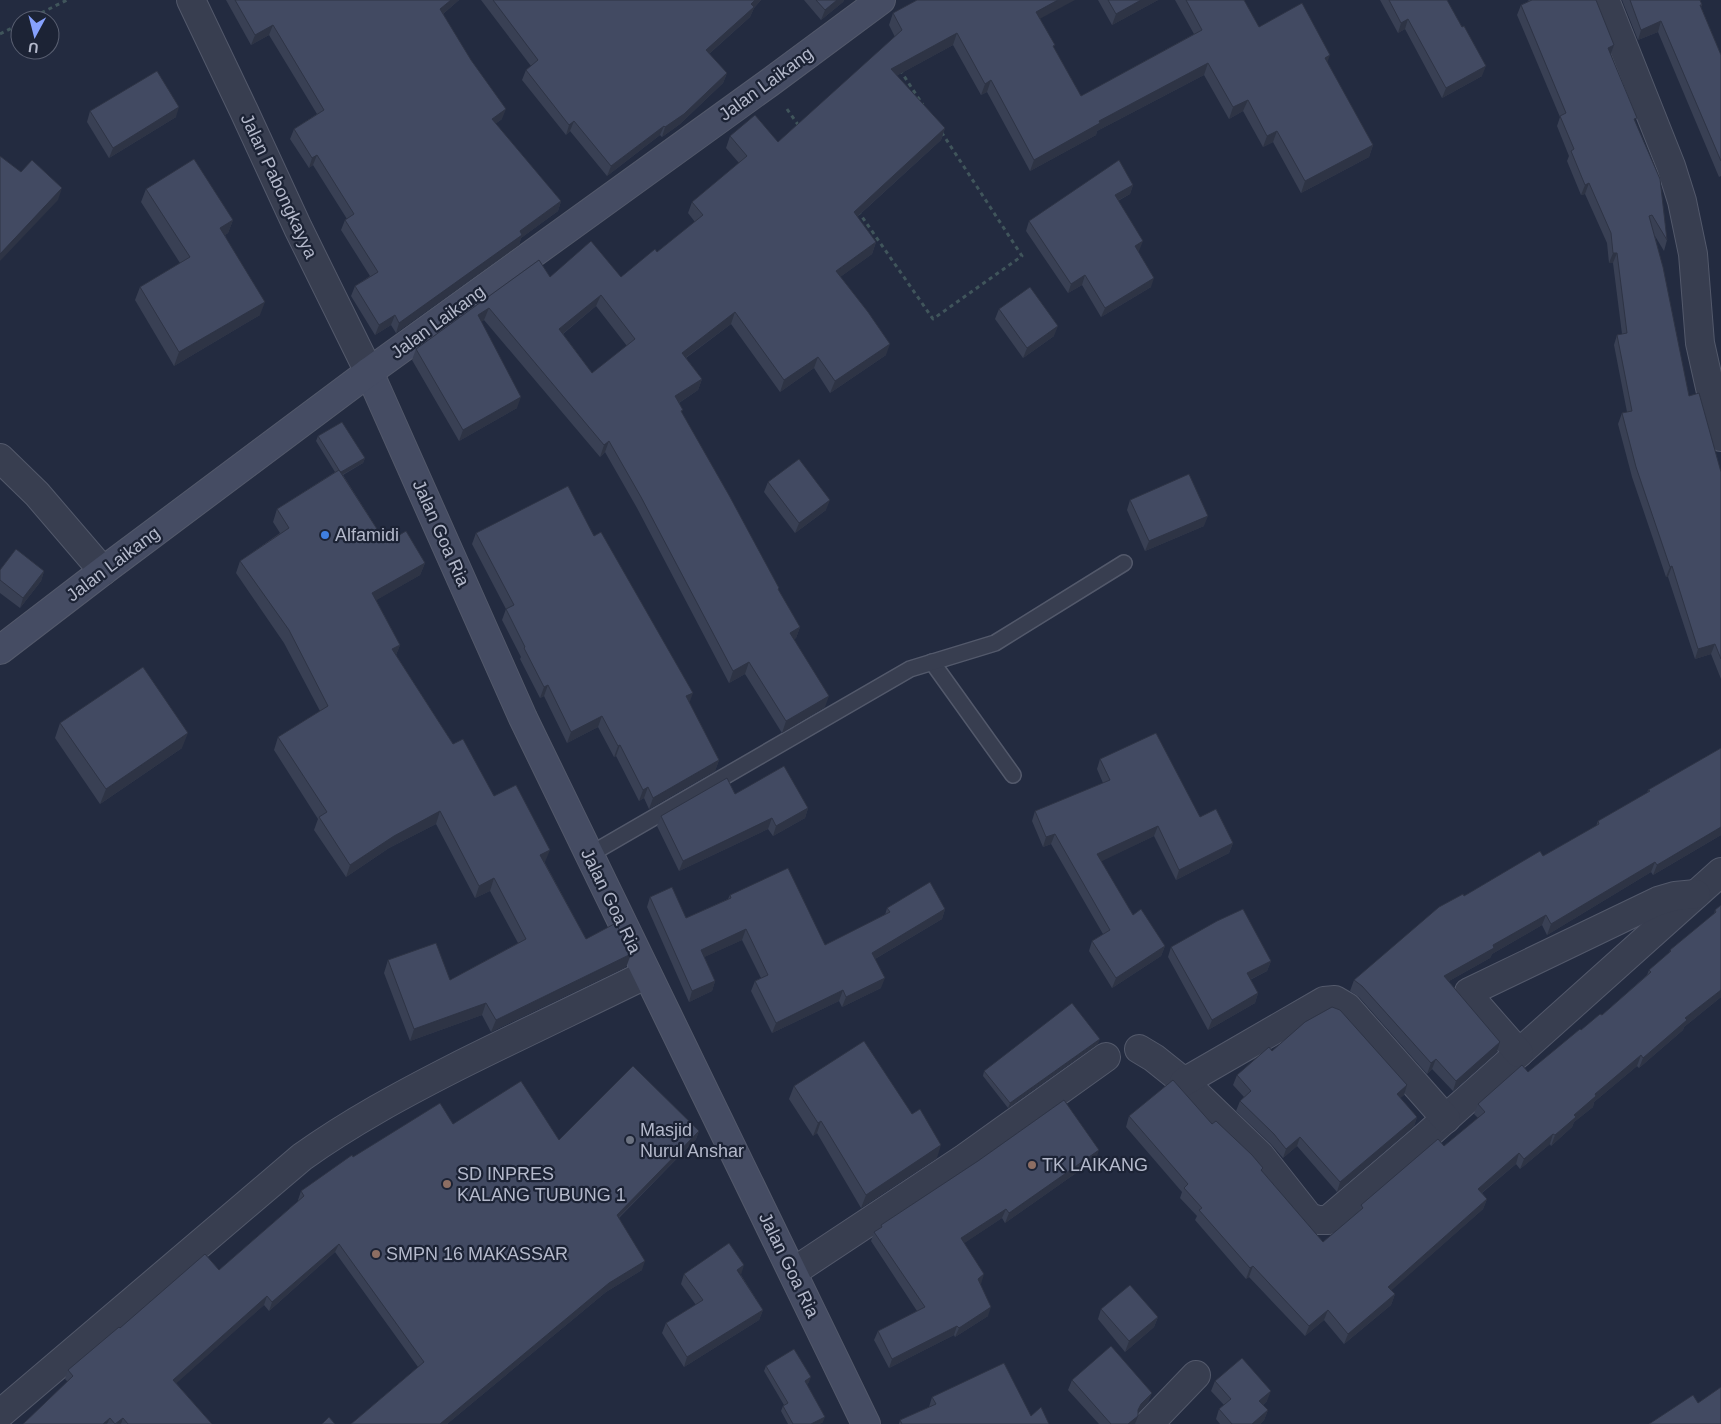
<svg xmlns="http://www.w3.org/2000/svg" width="1721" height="1424" font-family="Arial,sans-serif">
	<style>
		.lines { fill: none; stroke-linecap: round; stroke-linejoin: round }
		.lane-casing { stroke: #53596b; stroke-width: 18 }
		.street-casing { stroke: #53596b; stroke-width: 30 }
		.secondary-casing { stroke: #53596b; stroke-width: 30 }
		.path { stroke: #40555b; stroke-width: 3; stroke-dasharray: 4 4; stroke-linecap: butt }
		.lane { stroke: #383e50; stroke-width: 15 }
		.street { stroke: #383e50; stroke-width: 28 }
		.secondary { stroke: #454c63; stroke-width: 28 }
		.wall { fill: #394054; fill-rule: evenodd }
		.shaded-wall { fill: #2e3445 }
		.building { fill: #424a62; stroke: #2e3445; fill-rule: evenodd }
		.shop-dot { fill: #3f7fe0; stroke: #1c2335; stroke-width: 2 }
		.worship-dot { fill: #6b7280; stroke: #1c2335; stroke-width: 2 }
		.education-dot { fill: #8d6e63; stroke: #1c2335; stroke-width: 2 }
		.labels { text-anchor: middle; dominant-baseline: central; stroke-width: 4.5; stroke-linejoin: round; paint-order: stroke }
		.street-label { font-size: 18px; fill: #b4b9cb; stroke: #1c2335 }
		.poi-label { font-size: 18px; fill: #b4b9cb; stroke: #1c2335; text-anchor: start }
	</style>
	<rect width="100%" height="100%" fill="#232b40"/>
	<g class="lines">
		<defs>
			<g id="lane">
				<polyline points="932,662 1013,775"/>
				<polyline points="589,855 910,669 995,643 1124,563"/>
			</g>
			<g id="street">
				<polyline points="191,0 244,111 298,228 369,372"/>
				<polyline points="1605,0 1671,166 1682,201 1693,254 1700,343 1721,437"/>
				<polyline points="0,458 37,494 103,571"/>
				<polyline points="1139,1049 1154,1058 1184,1082 1260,1155 1309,1217 1318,1220 1328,1220 1424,1138 1721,872"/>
				<polyline points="1519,1053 1469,996 1469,992 1658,901 1675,896 1696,894"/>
				<polyline points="1184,1082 1324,1001 1335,1000 1347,1007 1446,1119"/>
				<polyline points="793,1272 965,1158 1106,1057"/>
				<path d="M0 1414 302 1157C351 1122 403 1094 456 1067 520 1035 584 1005 647 974"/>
				<polyline points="1149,1424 1196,1375"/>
			</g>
			<g id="secondary">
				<polyline points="369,372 523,718 866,1424"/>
				<polyline points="0,650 103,571 369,372 769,83 881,0"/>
			</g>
		</defs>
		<use href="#lane" class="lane-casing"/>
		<use href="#street" class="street-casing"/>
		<use href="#secondary" class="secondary-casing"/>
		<g class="path">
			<polyline points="27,20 67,0"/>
			<polyline points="0,34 20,24"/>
			<polyline points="900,70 923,105"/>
			<polyline points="787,109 799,126"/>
			<polyline points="858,211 933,319 1022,256 942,133"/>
		</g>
		<use href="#lane" class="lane"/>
		<use href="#street" class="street"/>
		<use href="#secondary" class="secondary"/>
	</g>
	<g class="wall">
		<polygon points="226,0 459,0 443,14 502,119 495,124 561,201 558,211 521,238 519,245 396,333 391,325 375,335 351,296 355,286 370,276 341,230 345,220 347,219 313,165 309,168 290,139 294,129 317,114 269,35 251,45"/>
		<polygon points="481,0 761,0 754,8 750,17 709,54 727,73 723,83 680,124 662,137 660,135 607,176 570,131 566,135 522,80 526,70 531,66"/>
		<polygon points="804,0 844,0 843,2 821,20"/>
		<polygon points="1098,0 1158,0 1112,25"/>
		<path d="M1175 0H1244L1259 27 1327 63 1373 145 1369 157 1301 193 1273 142 1263 147 1243 111 1229 119 1204 75 1097 131 1096 135 1030 171 987 92 981 95 953 45 896 76 945 128 941 140 857 217 876 242 872 254 840 277 886 355 830 393 814 368 780 392 731 324 686 358 702 379 698 390 679 403 682 413 779 588 778 591 800 627 796 638 794 639 825 707 782 733 745 674 729 683 637 508 605 452 600 457 484 320 481 322 517 408 459 441 412 360 416 349 539 260 550 277H621L657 252 695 222 688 213 692 202 739 163 726 148 730 136 778 142 895 37 889 25 893 13 1040 19 1054 48 1081 96 1194 34ZM596 306 627 346 592 373 563 334Z"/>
		<polygon points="1380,0 1447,0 1482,76 1442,98 1405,29 1398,33"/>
		<polygon points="1528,0 1596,0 1614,45 1611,54 1635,122 1667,240 1664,251 1655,236 1689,396 1721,472 1721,679 1711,654 1695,659 1668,577 1666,577 1632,477 1618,424 1622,413 1627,412 1614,345 1617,335 1622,334 1613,263 1609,263 1607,243 1585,194 1581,195 1567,161 1569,156 1557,126 1560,117 1517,15 1521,5 1529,1"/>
		<polygon points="1622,0 1700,0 1702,5 1701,7 1721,55 1721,176 1719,177 1658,32 1638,40"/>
		<polygon points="90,111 176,117 109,158 87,122"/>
		<polygon points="1133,185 1130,194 1118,201 1139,251 1138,251 1151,287 1101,317 1082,285 1068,293 1026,231 1029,221"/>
		<polygon points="146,189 233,220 228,233 225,235 260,315 174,366 135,300 140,287 180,263 141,202"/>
		<polygon points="999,309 1054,336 1023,358 995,319"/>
		<polygon points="318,436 365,458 363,463 343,475 386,543 425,563 420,575 376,600 400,645 396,655 453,744 545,862 545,863 586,939 631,954 626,967 491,1032 482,1015 410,1041 384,973 388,960 450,980 518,943 490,891 475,898 436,824 389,848 346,877 314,830 318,819 274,750 278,737 320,711 284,643 236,573 240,561 280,533 273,522 277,509 335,472 316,441"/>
		<polygon points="768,482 826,510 795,533 764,492"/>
		<polygon points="1130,500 1204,526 1145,551 1127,510"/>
		<polygon points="476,533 594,536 689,702 719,760 715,771 649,809 644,798 639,801 616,756 614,757 598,727 567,743 544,696 540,698 520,659 521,657 502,620 506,609 472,544"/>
		<polygon points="0,570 44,571 41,581 20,608 0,593"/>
		<polygon points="60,723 182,748 100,804 55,738"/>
		<polygon points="1721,748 1721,835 1653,875 1651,872 1547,935 1542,925 1492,954 1490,958 1449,981 1497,1052 1453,1091 1432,1069 1427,1074 1359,997 1350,991 1354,980 1464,896 1543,856 1596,826 1598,821 1647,793 1648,790"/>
		<polygon points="1100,759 1200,817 1233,843 1229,853 1176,880 1154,836 1101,861 1133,915 1165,946 1161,956 1112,988 1089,951 1092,941 1103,934 1051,844 1043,847 1032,821 1035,811 1103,783 1097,769"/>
		<polygon points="735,794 808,808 805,818 773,836 768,829 679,871 657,826 661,816"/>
		<polygon points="730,895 825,945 885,915 887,908 945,909 942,919 875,959 881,988 842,1007 839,1001 772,1033 751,991 755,981 761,978 742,940 704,957 715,981 712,991 689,1002 647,907 650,897 686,918 728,899"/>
		<polygon points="1721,905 1721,997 1684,1027 1683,1030 1639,1068 1637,1066 1594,1102 1593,1107 1574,1122 1572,1127 1551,1146 1550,1144 1520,1169 1516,1164 1482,1193 1487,1199 1483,1209 1391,1290 1395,1294 1391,1305 1344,1344 1324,1320 1305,1336 1249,1277 1246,1279 1195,1220 1197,1216 1180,1198 1182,1192 1126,1127 1129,1116 1212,1124 1263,1168 1262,1171 1323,1242 1359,1211 1361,1205 1444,1146 1478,1118 1474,1114 1478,1104 1528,1072 1581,1030 1602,1015 1647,975 1649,970 1669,953 1670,950 1714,914 1715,910"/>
		<polygon points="1171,947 1271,961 1267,971 1250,980 1258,993 1255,1003 1208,1030 1168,957"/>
		<polygon points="1098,1044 1008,1108 983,1076 984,1071"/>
		<polygon points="1272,1051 1407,1085 1404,1095 1400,1098 1417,1117 1414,1126 1337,1192 1297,1146 1283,1158 1271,1144 1236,1111 1240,1101 1244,1097 1233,1085 1237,1075"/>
		<polygon points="794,1086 937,1158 861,1208 817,1133 813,1136 789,1099"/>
		<polygon points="453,1124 559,1140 699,1131 696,1139 619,1218 642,1270 606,1292 447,1424 351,1424 418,1367 335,1252 269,1311 264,1305 176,1383 212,1424 23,1424 68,1382 65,1379 68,1370 120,1328 219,1270 298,1201 298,1200 301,1191 353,1157"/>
		<polygon points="1096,1159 1005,1223 1002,1218 964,1243 981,1284 980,1284 988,1316 955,1337 954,1335 889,1368 874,1340 878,1331 917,1311 871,1241 874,1232 880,1229 881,1225"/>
		<polygon points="684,1274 741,1275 763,1310 759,1320 684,1367 662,1333 666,1323 696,1305 681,1284"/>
		<polygon points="1101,1309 1158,1317 1154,1327 1125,1352 1098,1319"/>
		<polygon points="766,1366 809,1382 807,1384 823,1422 819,1424 788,1424 781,1411 783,1406 784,1405 764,1371"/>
		<polygon points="1072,1380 1148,1403 1138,1413 1135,1424 1099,1424 1068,1390"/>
		<polygon points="1215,1381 1267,1401 1263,1405 1268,1410 1264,1420 1260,1424 1220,1424 1216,1419 1219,1409 1224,1405 1211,1391"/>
		<polygon points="932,1397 1031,1416 1049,1424 899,1424 900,1420 929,1407"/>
	</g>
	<g class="shaded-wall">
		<polygon points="451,0 459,0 437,19 440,9"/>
		<polygon points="755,0 761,0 754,8 750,17 702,60 706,50"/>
		<polygon points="837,0 844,0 843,2 821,20 825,10"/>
		<polygon points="1058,0 1075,0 1032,23 1036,12"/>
		<polygon points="1141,0 1158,0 1112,25 1116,14"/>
		<polygon points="1408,19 1405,29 1398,33 1401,23"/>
		<polygon points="1661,21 1658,32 1638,40 1641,30"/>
		<polygon points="273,25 269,35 251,45 255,35"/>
		<polygon points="957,33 953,45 887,81 891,69"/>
		<polygon points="1614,45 1610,56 1608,48"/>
		<polygon points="1330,55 1326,66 1325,58"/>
		<polygon points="1208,63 1204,75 1097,131 1096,135 1030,171 1034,160 1099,121"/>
		<polygon points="1486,66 1482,76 1442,98 1446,88"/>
		<polygon points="727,73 723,83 680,124 662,137 665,127"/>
		<polygon points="991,80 987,92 981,95 985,84"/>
		<polygon points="1248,100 1243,111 1229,119 1233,107"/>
		<polygon points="179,107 176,117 109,158 113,148"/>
		<polygon points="506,109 502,119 488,129 492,119"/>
		<polygon points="574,121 570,131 566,135 569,125"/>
		<polygon points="664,126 660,135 607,176 611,166"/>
		<polygon points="945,128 941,140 849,224 854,212"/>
		<polygon points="1277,131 1273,142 1263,147 1267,136"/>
		<polygon points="1373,145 1369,157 1301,193 1305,181"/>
		<polygon points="317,155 313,165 309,168 312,158"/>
		<polygon points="1589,183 1585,194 1581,195 1585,185"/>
		<polygon points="1133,185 1130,194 1111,204 1115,195"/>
		<polygon points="62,188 58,200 0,261 0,254"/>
		<polygon points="561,201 558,211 521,238 519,245 396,333 399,323 520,231"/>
		<polygon points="233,220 228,233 216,241 220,228"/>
		<polygon points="1143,241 1139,251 1131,255 1135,246"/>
		<polygon points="876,242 872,254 832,283 836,271"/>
		<polygon points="1613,253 1617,253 1613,263 1609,263"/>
		<polygon points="1085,275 1082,285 1068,293 1071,284"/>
		<polygon points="1154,278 1151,287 1101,317 1105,308"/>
		<polygon points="601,295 596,306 555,340 559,329"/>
		<polygon points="265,302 260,315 174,366 179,352"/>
		<polygon points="489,308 484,320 474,327 478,315"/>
		<polygon points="735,312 731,324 677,364 682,353"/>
		<polygon points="395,315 391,325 375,335 379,325"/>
		<polygon points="1058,326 1054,336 1023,358 1027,348"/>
		<polygon points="890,344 886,355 830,393 835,381"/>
		<polygon points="818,357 814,368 780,392 784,380"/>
		<polygon points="702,379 698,390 671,408 675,396"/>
		<polygon points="521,397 517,408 459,441 463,430"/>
		<polygon points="609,441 605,452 600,457 604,445"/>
		<polygon points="365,458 363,463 338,477 340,472"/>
		<polygon points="830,500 826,510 795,533 799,523"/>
		<polygon points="1208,516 1204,526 1145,551 1149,541"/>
		<polygon points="425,563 420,575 368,605 372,593"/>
		<polygon points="1672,566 1668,577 1666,577 1670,567"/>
		<polygon points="44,571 41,581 20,608 23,598"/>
		<polygon points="800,627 796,638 786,644 790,633"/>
		<polygon points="1715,644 1711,654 1695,659 1698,649"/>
		<polygon points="400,645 395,657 392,649"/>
		<polygon points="749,662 745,674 729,683 733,671"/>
		<polygon points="548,685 544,696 540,698 544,687"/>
		<polygon points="693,693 689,704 686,696"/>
		<polygon points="829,696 825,707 782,733 786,721"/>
		<polygon points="602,716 598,727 567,743 571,732"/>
		<polygon points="188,733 182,748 100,804 106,789"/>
		<polygon points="620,745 616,756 614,757 618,746"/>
		<polygon points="719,760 715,771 649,809 653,798"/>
		<polygon points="648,787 644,798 639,801 643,790"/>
		<polygon points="808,808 805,818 773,836 776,826"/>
		<polygon points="440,811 436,824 389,848 346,877 350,865 394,836"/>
		<polygon points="772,818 768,829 679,871 683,861"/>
		<polygon points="1158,826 1154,836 1094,865 1097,854"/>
		<polygon points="1721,827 1721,835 1653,875 1657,865"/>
		<polygon points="1055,834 1051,844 1043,847 1046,837"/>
		<polygon points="1233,843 1229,853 1176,880 1179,870"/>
		<polygon points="550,850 545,862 536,867 540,855"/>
		<polygon points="1655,862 1651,872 1547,935 1551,924"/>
		<polygon points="494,878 490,891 475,898 479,886"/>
		<polygon points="945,909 942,919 868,963 872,953"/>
		<polygon points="1546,915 1542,925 1492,954 1490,958 1440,986 1444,976 1493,945"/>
		<polygon points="746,929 742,940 698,960 701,950"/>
		<polygon points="1165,946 1161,956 1112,988 1116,978"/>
		<polygon points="631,954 626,967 491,1032 496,1020"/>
		<polygon points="1271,961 1267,971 1243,983 1247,973"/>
		<polygon points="885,978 881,988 842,1007 846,997"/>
		<polygon points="715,981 712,991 689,1002 692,991"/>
		<polygon points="843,990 839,1001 772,1033 776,1023"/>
		<polygon points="1721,990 1721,997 1684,1027 1683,1030 1639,1068 1643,1058 1685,1018"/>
		<polygon points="1258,993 1255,1003 1208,1030 1212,1020"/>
		<polygon points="486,1003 482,1015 410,1041 414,1029"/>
		<polygon points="1100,1039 1098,1044 1008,1108 1010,1103"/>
		<polygon points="1500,1042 1497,1052 1453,1091 1456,1081"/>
		<polygon points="1641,1055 1637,1066 1594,1102 1593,1107 1574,1122 1572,1127 1551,1146 1555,1135 1574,1115 1595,1094"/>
		<polygon points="1436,1059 1432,1069 1427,1074 1431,1063"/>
		<polygon points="1407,1085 1404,1095 1394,1104 1397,1094"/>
		<polygon points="1417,1117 1414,1126 1337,1192 1340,1182"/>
		<polygon points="821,1121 817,1133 813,1136 818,1123"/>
		<polygon points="699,1131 696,1139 613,1223 617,1215"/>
		<polygon points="1553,1134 1550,1144 1520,1169 1524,1159"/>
		<polygon points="1300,1137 1297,1146 1283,1158 1286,1149"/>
		<polygon points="941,1145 937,1158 861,1208 866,1195"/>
		<polygon points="1099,1150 1096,1159 1005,1223 1009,1213"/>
		<polygon points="1519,1153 1516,1164 1474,1199 1478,1189"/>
		<polygon points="1487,1199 1483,1209 1384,1297 1388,1287"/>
		<polygon points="1006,1209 1002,1218 957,1248 961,1238"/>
		<polygon points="339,1244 335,1252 269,1311 272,1302"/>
		<polygon points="645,1261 642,1270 606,1292 447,1424 440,1424 609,1283"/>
		<polygon points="744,1265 741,1275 737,1270"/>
		<polygon points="1253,1266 1249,1277 1246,1279 1250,1268"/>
		<polygon points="984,1274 981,1284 974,1288 978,1279"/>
		<polygon points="1395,1294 1391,1305 1344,1344 1348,1334"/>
		<polygon points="267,1296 264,1305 170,1389 173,1380"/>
		<polygon points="991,1307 988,1316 955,1337 959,1328"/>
		<polygon points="763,1310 759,1320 684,1367 687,1357"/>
		<polygon points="1328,1310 1324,1320 1305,1336 1309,1326"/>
		<polygon points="1158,1317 1154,1327 1125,1352 1129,1341"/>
		<polygon points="957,1326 954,1335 889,1368 892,1359"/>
		<polygon points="811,1377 809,1382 803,1386 805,1381"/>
		<polygon points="1271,1391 1267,1401 1256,1411 1259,1401"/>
		<polygon points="1152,1393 1148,1403 1137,1414 1138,1416 1135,1424 1128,1424 1141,1404"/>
		<polygon points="1268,1410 1264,1420 1260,1424 1252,1424"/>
		<polygon points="825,1417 823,1422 819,1424 811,1424"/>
		<polygon points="110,1418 107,1424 103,1424"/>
		<polygon points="123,1418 121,1424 116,1424"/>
	</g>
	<g class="building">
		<polygon points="235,0 451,0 440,9 471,60 506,109 492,119 561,201 520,231 522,235 399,323 395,315 379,325 355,286 378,272 345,220 354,214 317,155 312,158 294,129 324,110 273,25 255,35"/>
		<polygon points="493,0 755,0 751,4 754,7 706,50 727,73 684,114 665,127 664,126 611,166 574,121 569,125 526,70 538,60"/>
		<polygon points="816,0 837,0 825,10"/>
		<path d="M917 0H1058L1036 12 1055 45 1053 46 1081 96 1202 30 1186 0H1244L1259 27 1302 3 1330 55 1325 58 1373 145 1305 181 1277 131 1267 136 1248 100 1233 107 1208 63 1099 121 1100 123 1034 160 991 80 985 84 957 33 891 69 945 128 854 212 876 242 836 271 868 312 890 344 835 381 818 357 784 380 735 312 682 353 702 379 675 396 683 410 681 411 730 497 779 588 778 589 800 627 790 633 829 696 786 721 749 662 733 671 641 497 609 441 604 445 489 308 478 315 521 397 463 430 416 349 539 260 550 277 591 241 621 277 655 249 657 252 703 215 692 202 747 156 730 136 755 115 778 142 902 30 893 13ZM601 295 635 339 592 373 559 329Z"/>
		<polygon points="1108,0 1141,0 1116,14"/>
		<polygon points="1389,0 1447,0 1462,27 1464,26 1486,66 1446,88 1408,19 1401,23"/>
		<polygon points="1532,0 1596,0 1614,45 1608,48 1637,118 1634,119 1660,179 1667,240 1652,215 1649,216 1663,267 1689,396 1699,393 1721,472 1721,659 1715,644 1698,649 1672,566 1670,567 1636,467 1622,413 1632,411 1617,335 1627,333 1617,253 1613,253 1611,233 1589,183 1585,185 1571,151 1574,149 1560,116 1566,113 1521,5"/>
		<polygon points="1630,0 1700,0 1702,5 1700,5 1721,55 1721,161 1661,21 1641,30"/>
		<polygon points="157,71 179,107 113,148 90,111"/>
		<polygon points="0,156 21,172 32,160 62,188 0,254"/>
		<polygon points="194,159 233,220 220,228 265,302 179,352 140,287 190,257 146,189"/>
		<polygon points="1119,160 1133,185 1115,195 1143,241 1135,246 1154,278 1105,308 1085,275 1071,284 1029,221"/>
		<polygon points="1030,287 1058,326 1027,348 999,309"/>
		<polygon points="342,422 365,458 341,472 339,470 318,436"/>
		<polygon points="799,459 830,500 799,523 768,482"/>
		<polygon points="339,470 386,543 406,531 425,563 372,593 400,645 392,649 453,744 463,739 494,796 516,785 550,850 540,855 586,939 616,923 631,954 496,1020 486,1003 414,1029 388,960 436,943 450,980 526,939 494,878 479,886 440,811 394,836 350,865 319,817 327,812 278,737 328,706 289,630 240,561 289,528 277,509"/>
		<polygon points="1189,474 1208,516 1149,541 1130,500"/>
		<polygon points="568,486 594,536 601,532 693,693 686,696 719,760 653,798 648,787 643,790 620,745 618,746 602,716 571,732 548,685 544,687 524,648 525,647 506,609 514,605 476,533"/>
		<polygon points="16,549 44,571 23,598 0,580 0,570"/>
		<polygon points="143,667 188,733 106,789 60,723"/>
		<polygon points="1156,733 1200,817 1216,809 1233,843 1179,870 1158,826 1097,854 1133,915 1141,909 1165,946 1116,978 1092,941 1110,930 1055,834 1046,837 1035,811 1110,780 1100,759"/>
		<polygon points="1721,748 1721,827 1657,865 1655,862 1551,924 1546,915 1493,945 1494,948 1444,976 1500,1042 1456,1081 1436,1059 1431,1063 1362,986 1354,980 1439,907 1463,894 1464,896 1540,851 1543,856 1599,824 1598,821 1650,791 1648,790"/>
		<polygon points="784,766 808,808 776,826 772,818 683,861 661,816 727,778 735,794"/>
		<polygon points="788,868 825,945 890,912 887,908 930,882 945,909 872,953 885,978 846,997 843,990 776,1023 755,981 768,975 746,929 701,950 715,981 692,991 650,897 672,887 686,918 731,898 730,895"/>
		<polygon points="1721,905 1721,990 1685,1018 1687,1020 1643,1058 1641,1055 1595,1094 1596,1096 1574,1115 1576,1117 1555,1135 1553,1134 1524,1159 1519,1153 1478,1189 1487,1199 1388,1287 1395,1294 1348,1334 1328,1310 1309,1326 1253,1266 1250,1268 1199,1210 1202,1208 1184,1188 1188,1184 1129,1116 1173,1080 1212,1124 1216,1121 1252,1155 1263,1168 1261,1170 1323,1242 1363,1208 1361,1205 1438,1139 1444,1146 1485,1112 1478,1104 1522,1065 1528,1072 1580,1029 1581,1030 1600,1014 1602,1015 1651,972 1649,970 1671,951 1670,950 1716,912 1715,910"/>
		<polygon points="1243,909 1271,961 1247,973 1258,993 1212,1020 1171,947 1217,921"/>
		<polygon points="1072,1003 1100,1039 1010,1103 984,1071"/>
		<polygon points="1332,1007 1340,1010 1407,1085 1397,1094 1417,1117 1340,1182 1300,1137 1286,1149 1274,1134 1240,1101 1251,1091 1237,1075 1269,1047 1272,1051 1305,1022"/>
		<polygon points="864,1041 912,1114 920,1109 941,1145 866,1195 821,1121 818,1123 794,1086"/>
		<polygon points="633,1066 699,1131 617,1215 645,1261 609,1283 440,1424 351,1424 424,1362 339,1244 272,1302 267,1296 173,1380 212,1424 128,1424 123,1418 115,1424 110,1418 103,1424 23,1424 73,1376 68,1370 119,1327 120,1328 205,1254 219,1270 304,1196 301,1191 352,1155 353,1157 440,1103 453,1124 521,1081 559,1140"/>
		<polygon points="1064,1100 1099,1150 1009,1213 1006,1209 961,1238 984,1274 978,1279 991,1307 959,1328 957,1326 892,1359 878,1331 925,1307 874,1232 882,1227 881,1225 978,1161"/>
		<polygon points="729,1243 744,1265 737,1270 763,1310 687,1357 666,1323 703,1300 684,1274"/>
		<polygon points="1130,1285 1158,1317 1129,1341 1101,1309"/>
		<polygon points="1111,1346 1152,1393 1141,1404 1138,1410 1138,1416 1128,1424 1111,1424 1072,1380"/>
		<polygon points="794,1349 811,1377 805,1381 825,1417 811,1424 793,1424 783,1406 788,1403 766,1366"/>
		<polygon points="1242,1358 1271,1391 1259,1401 1268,1410 1252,1424 1232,1424 1219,1409 1231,1399 1215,1381"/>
		<polygon points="1004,1363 1031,1416 1041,1407 1049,1424 902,1424 900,1420 936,1404 932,1397"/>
		<polygon points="1721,1387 1721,1424 1649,1424 1693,1395 1698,1403"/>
		<polygon points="329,1417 335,1424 322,1424"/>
	</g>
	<circle class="shop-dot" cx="325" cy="535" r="5"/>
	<circle class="worship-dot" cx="630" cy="1140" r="5"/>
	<g class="education-dot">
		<circle cx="1032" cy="1165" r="5"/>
		<circle cx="447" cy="1184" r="5"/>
		<circle cx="376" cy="1254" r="5"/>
	</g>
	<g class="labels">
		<g class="street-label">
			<text transform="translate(766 84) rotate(-36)">Jalan Laikang</text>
			<text transform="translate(279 186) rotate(65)">Jalan Pabongkayya</text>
			<text transform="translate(438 322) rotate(-36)">Jalan Laikang</text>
			<text transform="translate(441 533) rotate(66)">Jalan Goa Ria</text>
			<text transform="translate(113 564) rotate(-37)">Jalan Laikang</text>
			<text transform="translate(611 901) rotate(64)">Jalan Goa Ria</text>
			<text transform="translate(789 1265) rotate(64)">Jalan Goa Ria</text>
		</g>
		<g class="poi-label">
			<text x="335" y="535">Alfamidi</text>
			<text x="640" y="1130">Masjid<tspan x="640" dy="21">Nurul Anshar</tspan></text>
			<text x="1042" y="1165">TK LAIKANG</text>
			<text x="457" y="1174">SD INPRES<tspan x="457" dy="21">KALANG TUBUNG 1</tspan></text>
			<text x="386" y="1254">SMPN 16 MAKASSAR</text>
		</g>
	</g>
	<g transform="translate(35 35) rotate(187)"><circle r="24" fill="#1c2335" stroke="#595f71"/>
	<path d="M0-4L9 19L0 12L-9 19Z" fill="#86a1fd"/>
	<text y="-8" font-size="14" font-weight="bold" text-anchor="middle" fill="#b4b9cb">U</text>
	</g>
</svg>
